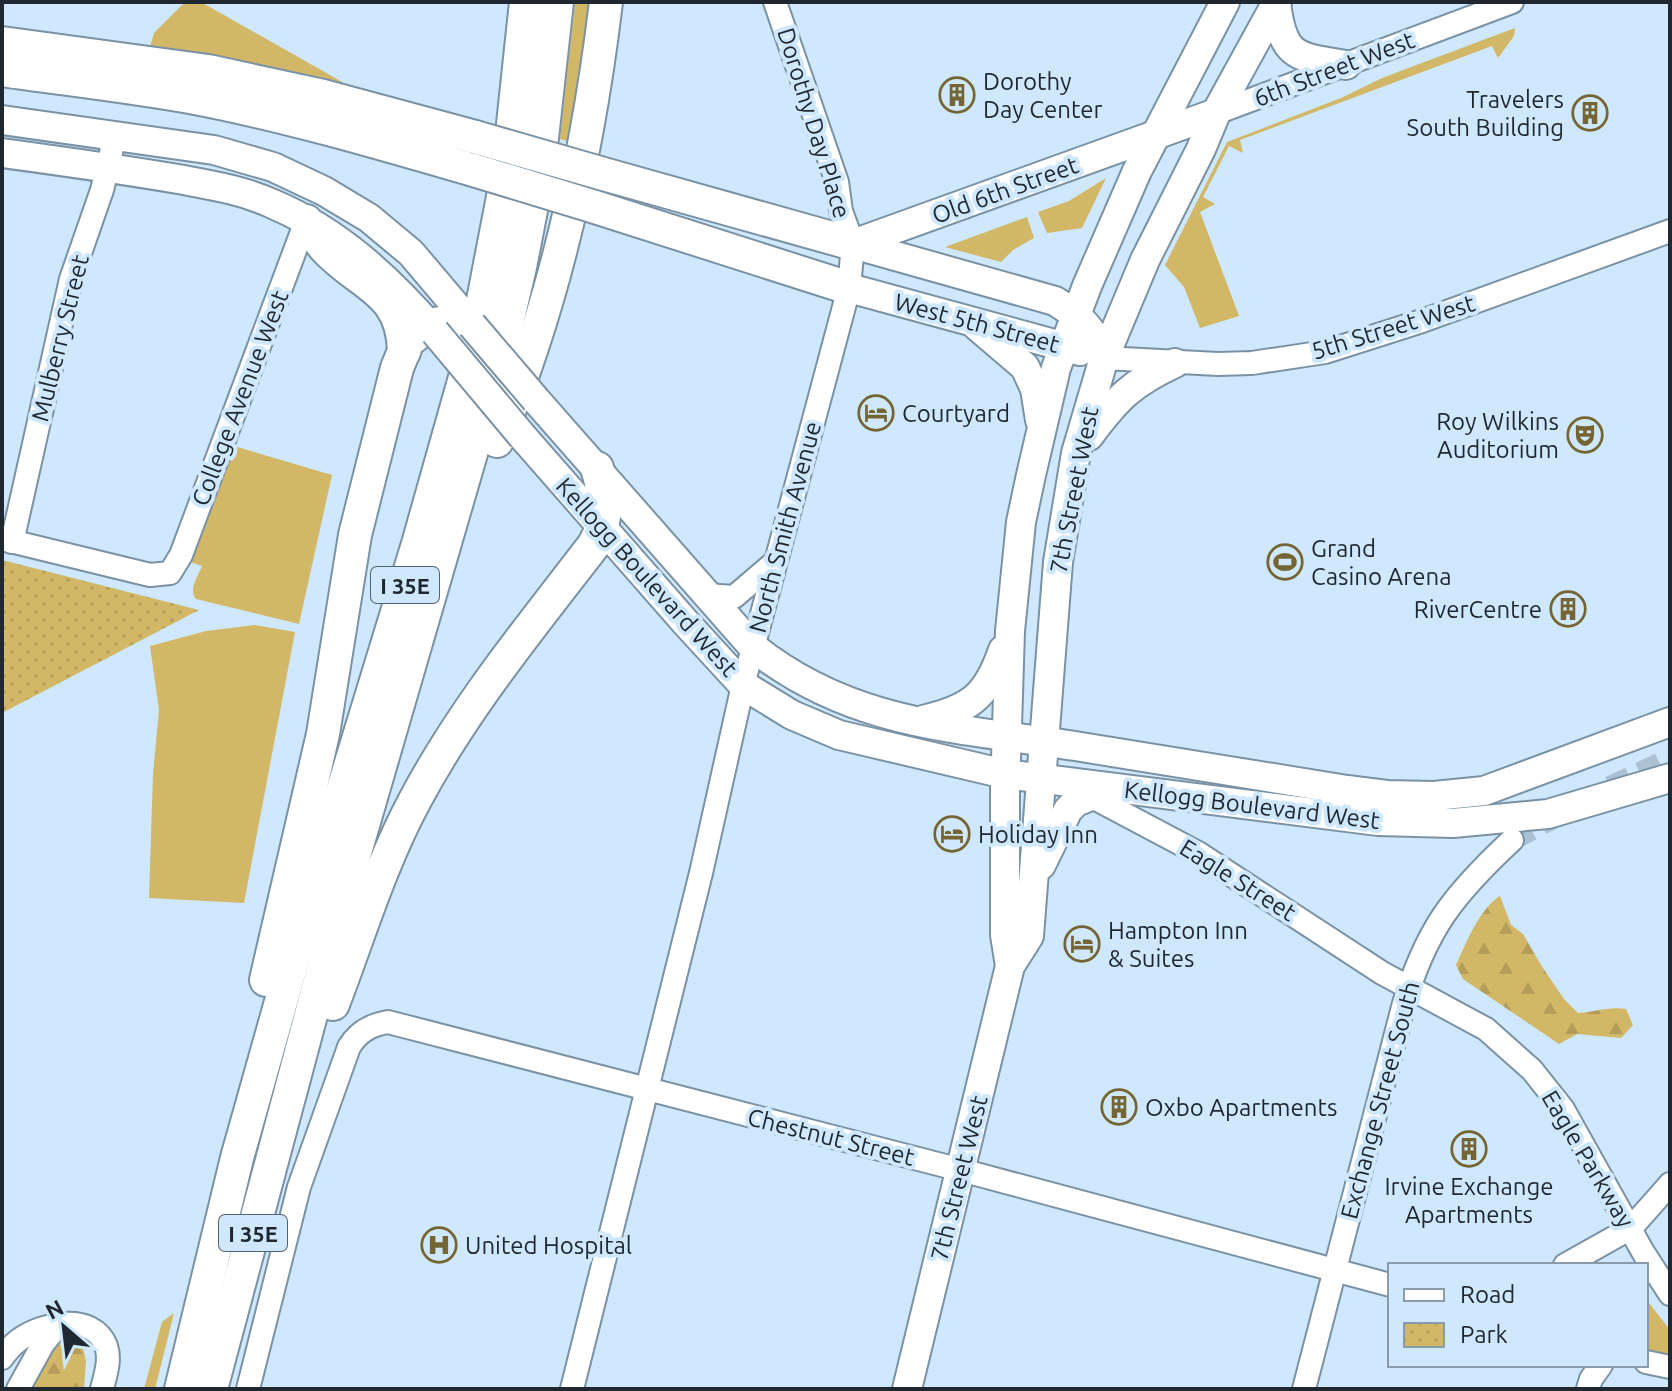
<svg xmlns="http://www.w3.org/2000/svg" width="1672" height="1391" font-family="Ubuntu,sans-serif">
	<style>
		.grass { fill: #d1b766 }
		.forest { fill: url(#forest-firs) }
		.park { fill: url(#park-dots) }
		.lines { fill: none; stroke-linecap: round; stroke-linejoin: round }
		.minor-tunnel { stroke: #acc2d4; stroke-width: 22; stroke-dasharray: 22 11; stroke-linecap: butt }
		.minor-casing { stroke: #7a92a4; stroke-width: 26 }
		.major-casing { stroke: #7a92a4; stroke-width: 32 }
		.highway-casing { stroke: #7a92a4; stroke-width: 36 }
		.minor { stroke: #fff; stroke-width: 22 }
		.major { stroke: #fff; stroke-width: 28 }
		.highway { stroke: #fff; stroke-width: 32 }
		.major-bridge-casing { stroke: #7a92a4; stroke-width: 32; stroke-linecap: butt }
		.highway-bridge-casing { stroke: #7a92a4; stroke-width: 36; stroke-linecap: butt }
		.major-bridge { stroke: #fff; stroke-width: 28 }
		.highway-bridge { stroke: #fff; stroke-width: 32 }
		.labels { text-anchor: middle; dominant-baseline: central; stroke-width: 8; stroke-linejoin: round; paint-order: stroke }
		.shield { fill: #cfe8fd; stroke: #54626e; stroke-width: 2 }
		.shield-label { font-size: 22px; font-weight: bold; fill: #1f2830 }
		.street-label { font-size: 24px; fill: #1f2830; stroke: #cfe8fd }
		.poi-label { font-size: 24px; fill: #1f2830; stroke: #cfe8fd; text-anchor: start }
	</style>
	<defs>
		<pattern id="forest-firs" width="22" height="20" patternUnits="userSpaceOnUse" patternTransform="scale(2)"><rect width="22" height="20" fill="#d1b766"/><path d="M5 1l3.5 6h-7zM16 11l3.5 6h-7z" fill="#b39d59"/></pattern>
		<pattern id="park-dots" width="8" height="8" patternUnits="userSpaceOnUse" patternTransform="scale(2)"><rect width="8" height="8" fill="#d1b766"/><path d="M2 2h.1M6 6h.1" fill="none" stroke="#b39d59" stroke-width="1.8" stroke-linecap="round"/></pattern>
	</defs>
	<rect width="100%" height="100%" fill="#cfe8fd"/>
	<g class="grass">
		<polygon points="185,2 201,2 344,83 269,66 150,47 154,33"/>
		<polygon points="575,2 597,2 575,143 560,139"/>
		<polygon points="1515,28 1514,36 1498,58 1492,46 1240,140 1243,153 1229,146 1203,197 1215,204 1200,212 1239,316 1200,328 1184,287 1165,265 1227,142 1341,98 1382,78"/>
		<polygon points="1106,178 1082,228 1047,233 1038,212 1069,201"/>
		<polygon points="1027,217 1034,238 1013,250 1001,262 945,247"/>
		<path d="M234 446 332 475 299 624 196 599C188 589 198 577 202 566L191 562Z"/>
		<polygon points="255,625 295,632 244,903 149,898 153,774 159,710 150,646 206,631"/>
		<polygon points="1646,1299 1670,1330 1670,1363 1646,1356"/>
		<polygon points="174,1313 155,1389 144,1389 162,1322"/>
	</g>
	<g class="forest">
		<path d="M1500 896 1511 925 1523 934 1541 965 1564 999 1578 1013C1594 1012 1610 1006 1626 1009L1633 1025 1621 1038 1577 1034 1559 1044 1463 979 1456 965C1466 943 1480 908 1500 896Z"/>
		<polygon points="68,1343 78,1344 83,1348 86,1361 84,1389 30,1389 56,1345"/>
	</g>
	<polygon class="park" points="2,560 199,610 2,713"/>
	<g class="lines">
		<g class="minor-tunnel">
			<polyline points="1610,787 1670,759"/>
			<polyline points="1512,840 1558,815"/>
		</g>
		<defs>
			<g id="minor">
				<polyline points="1216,113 1512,2"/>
				<polyline points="1104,358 1218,364 1252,363 1325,352 1422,321 1670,231"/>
				<polyline points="2,539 150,575 170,573 181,555 306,221"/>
				<polyline points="12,542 71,279 102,190 115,136"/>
				<polyline points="706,595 734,597 775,562"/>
				<polyline points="1081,791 1198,853 1382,973 1486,1029 1532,1070 1563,1109 1643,1252 1670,1294"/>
				<polyline points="1565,1265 1631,1228 1670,1184"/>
				<path d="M2 1358C7 1351 12 1345 19 1340 42 1323 93 1312 106 1346 111 1360 105 1376 102 1389"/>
				<polyline points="1646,1362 1670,1367"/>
				<polyline points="18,1389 43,1344 58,1325"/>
				<path d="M248 1389 299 1187 349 1047C358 1032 370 1025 388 1022L961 1170 1390 1285"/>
				<polyline points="572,1389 701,873 743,685 849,288 853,244 841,211 837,182 775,2"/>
				<path d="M1304 1389 1403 1007C1426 929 1453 895 1512 840"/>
				<polyline points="1588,1389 1591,1379 1601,1365"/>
			</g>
			<g id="major">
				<path d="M1276 3C1283 58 1296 57 1346 65"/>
				<polyline points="2,120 214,150 273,167 324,191 369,218 411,253 472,325"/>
				<path d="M2 153C61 161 120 169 178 179 210 185 243 190 273 204 339 232 389 279 435 332"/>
				<polyline points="853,244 1216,113"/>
				<path d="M853 244 1055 301C1081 317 1094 329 1104 358"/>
				<polyline points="849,288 1080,351"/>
				<polyline points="977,326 1025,367 1035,389 1040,420"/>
				<path d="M536 400 753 647C850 725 957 728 1075 746 1165 760 1256 775 1347 790L1387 795 1434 796 1484 791 1670 722"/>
				<path d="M1089 436C1117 398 1132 383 1175 363"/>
				<polyline points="523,437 686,623 743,685 792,715 839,735 1005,774 1378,821 1453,823 1548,814 1670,778"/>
				<path d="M923 720C970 709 987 697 1003 650"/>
				<polyline points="1041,865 1068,810 1076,802 1111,788"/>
				<polyline points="1010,966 1005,935 1005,791 1010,631 1021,522 1031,475 1056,368 1087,286 1137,171 1225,2"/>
				<polyline points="907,1389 1010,966 1029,936 1058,562 1076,453 1104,358 1145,260 1201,149 1216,113 1277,2"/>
			</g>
			<g id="highway">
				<polyline points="2,43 208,71 323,96 475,137"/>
				<path d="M2 70C65 79 128 86 190 97 285 115 377 142 470 169"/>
				<polyline points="600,173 853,244"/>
				<polyline points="592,206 849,288"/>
				<path d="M306 221C312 230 318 240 324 247 359 286 403 289 404 352"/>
				<path d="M497 441C556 301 588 152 606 2"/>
				<polyline points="266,980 323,734 355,535 397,368 408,341 429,325 446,322 472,325"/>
				<path d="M333 1004C359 936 380 865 415 800 464 708 530 628 593 546 610 518 606 498 597 468"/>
				<polyline points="181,1389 237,1158 317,874 418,544 475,342 508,171 526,2"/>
				<polyline points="211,1389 347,880 499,357 520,267 538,174 557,2"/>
			</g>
		</defs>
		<use href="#minor" class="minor-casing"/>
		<use href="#major" class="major-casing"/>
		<use href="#highway" class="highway-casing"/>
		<use href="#minor" class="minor"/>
		<use href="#major" class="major"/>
		<use href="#highway" class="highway"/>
		<defs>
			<g id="major-bridge">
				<polyline points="472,325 536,400"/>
				<polyline points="435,332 523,437"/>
			</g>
			<g id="highway-bridge">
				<polyline points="475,137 600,173"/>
				<polyline points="470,169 592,206"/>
			</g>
		</defs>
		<use href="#major-bridge" class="major-bridge-casing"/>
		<use href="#highway-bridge" class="highway-bridge-casing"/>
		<use href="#major-bridge" class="major-bridge"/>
		<use href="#highway-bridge" class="highway-bridge"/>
	</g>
	<defs>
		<symbol id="building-ring" viewBox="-11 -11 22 22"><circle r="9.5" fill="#cfe8fd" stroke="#756533" stroke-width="1.5"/><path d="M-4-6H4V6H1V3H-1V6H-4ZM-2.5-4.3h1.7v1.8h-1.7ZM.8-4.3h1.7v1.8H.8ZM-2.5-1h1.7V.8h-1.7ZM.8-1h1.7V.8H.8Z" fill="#756533"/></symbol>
		<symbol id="hotel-ring" viewBox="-11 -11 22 22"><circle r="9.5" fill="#cfe8fd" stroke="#756533" stroke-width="1.5"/><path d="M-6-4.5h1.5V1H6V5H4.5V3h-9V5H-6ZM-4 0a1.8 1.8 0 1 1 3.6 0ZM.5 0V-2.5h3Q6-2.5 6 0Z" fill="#756533"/></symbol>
		<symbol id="theatre-ring" viewBox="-11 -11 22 22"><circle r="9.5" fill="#cfe8fd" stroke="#756533" stroke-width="1.5"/><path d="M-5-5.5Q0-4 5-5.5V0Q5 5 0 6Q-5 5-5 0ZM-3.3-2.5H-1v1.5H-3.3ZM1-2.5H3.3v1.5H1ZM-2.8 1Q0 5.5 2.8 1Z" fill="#756533"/></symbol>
		<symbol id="stadium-ring" viewBox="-11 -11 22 22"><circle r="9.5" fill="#cfe8fd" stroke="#756533" stroke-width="1.5"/><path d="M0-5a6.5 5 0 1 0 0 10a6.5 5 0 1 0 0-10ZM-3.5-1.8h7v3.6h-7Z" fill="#756533"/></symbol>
		<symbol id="hospital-ring" viewBox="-11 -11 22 22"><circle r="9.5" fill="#cfe8fd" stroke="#756533" stroke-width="1.5"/><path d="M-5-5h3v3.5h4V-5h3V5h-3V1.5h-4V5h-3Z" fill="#756533"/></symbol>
	</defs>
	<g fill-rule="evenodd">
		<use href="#building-ring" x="937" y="75" width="40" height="40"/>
		<use href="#building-ring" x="1570" y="93" width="40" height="40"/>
		<use href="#hotel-ring" x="856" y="393" width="40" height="40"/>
		<use href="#theatre-ring" x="1565" y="415" width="40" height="40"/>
		<use href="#stadium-ring" x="1265" y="542" width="40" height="40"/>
		<use href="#building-ring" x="1548" y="589" width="40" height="40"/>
		<use href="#hotel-ring" x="932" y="814" width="40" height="40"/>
		<use href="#hotel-ring" x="1062" y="924" width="40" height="40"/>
		<use href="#building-ring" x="1099" y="1087" width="40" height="40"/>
		<use href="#building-ring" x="1449" y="1129" width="40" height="40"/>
		<use href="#hospital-ring" x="419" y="1225" width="40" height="40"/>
	</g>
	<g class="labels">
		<g class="shield">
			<rect x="371" y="567" width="68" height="36" rx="6"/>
			<rect x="219" y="1215" width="68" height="36" rx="6"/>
		</g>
		<g class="shield-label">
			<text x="405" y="585">I 35E</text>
			<text x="253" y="1233">I 35E</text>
		</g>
		<g class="street-label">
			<text transform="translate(1334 69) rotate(-21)">6th Street West</text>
			<text transform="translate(814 123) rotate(73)">Dorothy Day Place</text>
			<text transform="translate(1005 190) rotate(-20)">Old 6th Street</text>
			<text transform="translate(977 323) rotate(15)">West 5th Street</text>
			<text transform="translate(1393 327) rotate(-17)">5th Street West</text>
			<text transform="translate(60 338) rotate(-76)">Mulberry Street</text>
			<text transform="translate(240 398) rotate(-69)">College Avenue West</text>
			<text transform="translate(1074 490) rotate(-79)">7th Street West</text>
			<text transform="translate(785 527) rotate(-75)">North Smith Avenue</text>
			<text transform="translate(647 577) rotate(48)">Kellogg Boulevard West</text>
			<text transform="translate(1252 805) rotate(7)">Kellogg Boulevard West</text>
			<text transform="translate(1238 880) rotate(32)">Eagle Street</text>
			<text transform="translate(1380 1100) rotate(-75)">Exchange Street South</text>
			<text transform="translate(831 1137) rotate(14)">Chestnut Street</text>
			<text transform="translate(1588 1159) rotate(59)">Eagle Parkway</text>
			<text transform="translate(959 1178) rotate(-76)">7th Street West</text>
		</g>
		<g class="poi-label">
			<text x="983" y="81">Dorothy<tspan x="983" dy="28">Day Center</tspan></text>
			<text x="1564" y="99" text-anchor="end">Travelers<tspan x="1564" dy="28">South Building</tspan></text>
			<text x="902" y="413">Courtyard</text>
			<text x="1559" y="421" text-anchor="end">Roy Wilkins<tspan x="1559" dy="28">Auditorium</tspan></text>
			<text x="1311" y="548">Grand<tspan x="1311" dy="28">Casino Arena</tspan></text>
			<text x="1542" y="609" text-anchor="end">RiverCentre</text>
			<text x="978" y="834">Holiday Inn</text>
			<text x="1108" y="930">Hampton Inn<tspan x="1108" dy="28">&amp; Suites</tspan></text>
			<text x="1145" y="1107">Oxbo Apartments</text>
			<text x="1469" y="1186" text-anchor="middle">Irvine Exchange<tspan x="1469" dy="28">Apartments</tspan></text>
			<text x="465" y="1245">United Hospital</text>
		</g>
	</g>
	<rect width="1672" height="1391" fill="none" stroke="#1f2830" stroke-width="8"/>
	<rect x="1388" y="1263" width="260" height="104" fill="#cfe8fd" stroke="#899bab" stroke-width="2"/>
	<rect x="1404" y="1289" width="40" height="12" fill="#ffffff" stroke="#899bab" stroke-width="2"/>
	<text x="1460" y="1303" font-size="24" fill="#1f2830">Road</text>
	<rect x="1404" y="1323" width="40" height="24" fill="url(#park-dots)" stroke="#899bab" stroke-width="2"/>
	<text x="1460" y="1343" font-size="24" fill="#1f2830">Park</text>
	<g transform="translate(64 1327) rotate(332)" stroke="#cfe8fd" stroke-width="6" paint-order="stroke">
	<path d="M0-6L14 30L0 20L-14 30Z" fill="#1f2830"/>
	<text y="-12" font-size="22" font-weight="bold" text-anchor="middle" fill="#1f2830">N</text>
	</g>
</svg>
